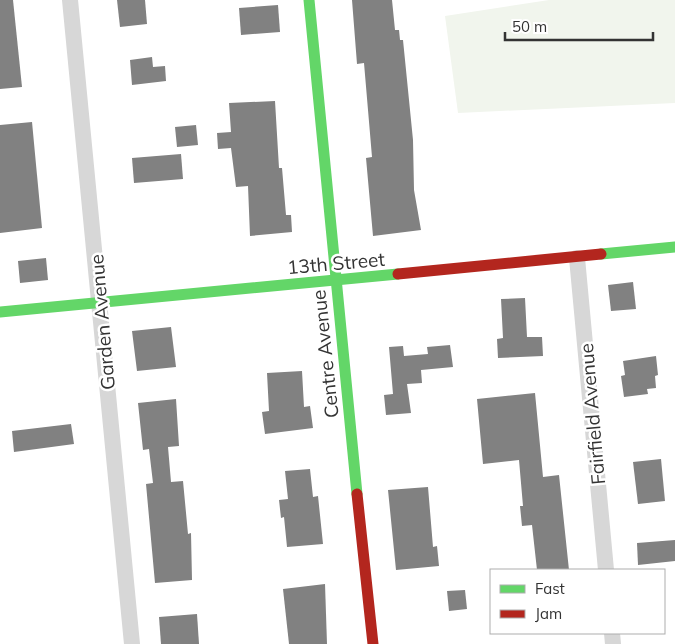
<svg xmlns="http://www.w3.org/2000/svg" width="675" height="644" font-family="Mulish,sans-serif">
	<style>
		.green { fill: #f1f5ed }
		.building { fill: #818181 }
		.lines { fill: none; stroke-linecap: round; stroke-linejoin: round }
		.street { stroke: #d7d7d7; stroke-width: 16 }
		.fast { stroke: #63d668; stroke-width: 11 }
		.jam { stroke: #b3261e; stroke-width: 11 }
		.labels { text-anchor: middle; dominant-baseline: central; stroke-width: 5; stroke-linejoin: round; paint-order: stroke }
		.street-label { font-size: 19px; fill: #333; stroke: #fff }
	</style>
	<rect width="100%" height="100%" fill="#fff"/>
	<polygon class="green" points="549,0 675,0 675,103 458,113 445,16"/>
	<g class="building">
		<polygon points="0,0 13,0 22,87 0,89"/>
		<polygon points="117,0 145,0 147,24 120,27"/>
		<polygon points="352,0 392,0 395,30 399,30 400,40 403,40 413,140 414,190 421,230 373,236 366,158 372,157 364,63 357,64"/>
		<polygon points="278,5 280,32 241,35 239,8"/>
		<polygon points="152,57 153,67 165,66 166,81 132,85 130,60"/>
		<polygon points="275,101 279,168 282,168 286,215 291,215 292,232 250,236 248,186 236,187 231,148 218,149 217,133 231,132 229,103"/>
		<polygon points="32,122 42,228 0,233 0,125"/>
		<polygon points="196,125 198,145 177,147 175,127"/>
		<polygon points="181,154 183,179 134,183 132,158"/>
		<polygon points="46,258 48,280 20,283 18,261"/>
		<polygon points="633,282 636,309 611,311 608,285"/>
		<polygon points="525,298 527,337 542,337 543,356 498,358 497,339 503,338 501,299"/>
		<polygon points="171,327 176,367 137,371 132,331"/>
		<polygon points="450,345 453,367 421,370 422,383 407,384 411,413 386,415 384,395 393,394 389,347 403,346 404,356 428,354 427,347"/>
		<polygon points="656,356 658,375 655,376 656,388 647,389 648,394 624,397 621,376 625,375 623,361"/>
		<polygon points="302,371 304,407 310,406 313,428 265,434 262,412 269,411 267,373"/>
		<polygon points="535,393 543,477 559,475 569,570 537,570 532,525 522,526 520,506 523,506 519,460 483,464 477,399"/>
		<polygon points="176,399 179,446 168,447 171,482 183,481 188,534 191,533 192,580 155,583 146,484 153,483 149,449 143,450 138,403"/>
		<polygon points="71,424 74,444 14,452 12,431"/>
		<polygon points="661,459 665,501 638,504 633,462"/>
		<polygon points="310,469 313,497 318,496 323,544 287,547 284,517 281,518 279,500 288,499 285,471"/>
		<polygon points="428,487 433,547 437,546 439,566 396,570 388,490"/>
		<polygon points="675,540 675,561 638,565 637,543"/>
		<polygon points="325,584 327,644 289,644 283,589"/>
		<polygon points="465,590 467,609 449,611 447,591"/>
		<polygon points="197,614 199,644 161,644 159,617"/>
	</g>
	<g class="lines">
		<g class="street">
			<polyline points="70,0 132,644"/>
			<polyline points="577,258 606,570"/>
			<polyline points="612,633 613,644"/>
		</g>
		<g class="fast">
			<polyline points="309,0 357,494"/>
			<polyline points="601,254 675,247"/>
			<polyline points="0,312 398,274"/>
		</g>
		<g class="jam">
			<polyline points="398,274 601,254"/>
			<polyline points="357,494 373,644"/>
		</g>
	</g>
	<g class="labels">
		<g class="street-label">
			<text transform="translate(336 263) rotate(-5)">13th Street</text>
			<text transform="translate(102 322) rotate(-95)">Garden Avenue</text>
			<text transform="translate(325 354) rotate(-96)">Centre Avenue</text>
			<text transform="translate(592 414) rotate(-95)">Fairfield Avenue</text>
		</g>
	</g>
	<rect x="490" y="569" width="175" height="65" fill="#ffffff" stroke="#adadad"/>
	<rect x="500" y="585" width="25" height="8" fill="#63d668" stroke="#adadad"/>
	<text x="535" y="594" font-size="15" fill="#333333">Fast</text>
	<rect x="500" y="610" width="25" height="8" fill="#b3261e" stroke="#adadad"/>
	<text x="535" y="619" font-size="15" fill="#333333">Jam</text>
	<path d="M505 32v8h148v-8" fill="none" stroke="#333333" stroke-width="2.5"/>
	<text x="512" y="32" font-size="15" fill="#333333" stroke="#ffffff" stroke-width="4" paint-order="stroke">50 m</text>
</svg>
